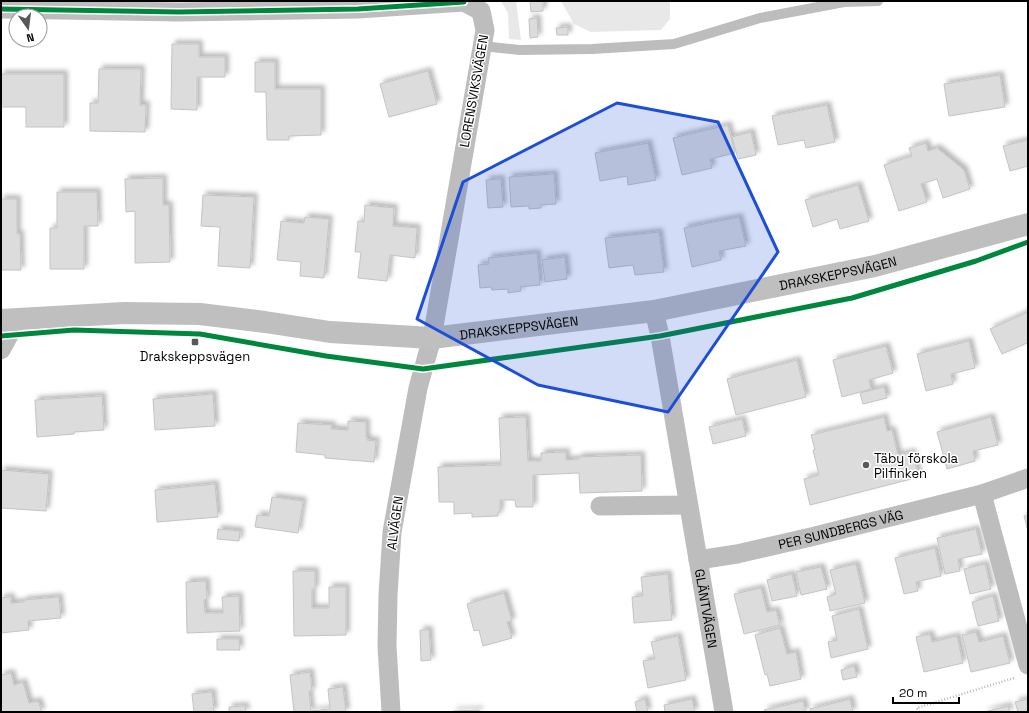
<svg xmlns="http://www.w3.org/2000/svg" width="1029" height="713" font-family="'Space Grotesk',sans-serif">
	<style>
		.green { fill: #e8e8e8 }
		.building { fill: #dcdcdc; stroke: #c4c4c4; filter: url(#shadow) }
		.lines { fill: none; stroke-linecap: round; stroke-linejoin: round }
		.path { stroke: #b8b8b8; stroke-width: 2.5; stroke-dasharray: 1 2; stroke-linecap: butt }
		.lane { stroke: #bdbdbd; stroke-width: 10 }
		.street { stroke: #bdbdbd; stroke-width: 19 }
		.secondary { stroke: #bfbfbf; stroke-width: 22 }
		.cycleway-casing { stroke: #fff; stroke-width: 8 }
		.cycleway { stroke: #00873e; stroke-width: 5 }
		.marked { fill: #1d4ed8; fill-opacity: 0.2; stroke: #1d4ed8; stroke-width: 3; stroke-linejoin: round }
		.poi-dot { fill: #595959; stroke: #fff; stroke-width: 1.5 }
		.labels { text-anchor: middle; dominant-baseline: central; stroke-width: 3; stroke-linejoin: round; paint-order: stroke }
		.street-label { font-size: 13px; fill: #000; stroke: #fff }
		.poi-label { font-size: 13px; fill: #000; stroke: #fff }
	</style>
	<defs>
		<filter id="shadow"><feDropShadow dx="3.5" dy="-3.5" stdDeviation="2" flood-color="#0004"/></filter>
	</defs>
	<rect width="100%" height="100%" fill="#fff"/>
	<g class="green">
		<polygon points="501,1 516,1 521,40 509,39 508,13"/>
		<polygon points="561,1 670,1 670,19 661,30 591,32 574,24"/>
	</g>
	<g class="building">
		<polygon points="530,1 543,1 543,11 531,12"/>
		<polygon points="537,18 538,37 530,38 529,19"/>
		<polygon points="568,27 568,35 557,35 556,28"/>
		<polygon points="172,44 199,44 199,57 225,57 225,77 197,77 197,110 171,109"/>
		<polygon points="255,62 275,62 275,89 321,89 321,135 289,136 289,140 267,140 266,92 255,92"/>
		<polygon points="99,69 141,69 140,105 146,105 145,132 90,131 90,103 98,103"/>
		<polygon points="428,71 437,104 389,117 380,84"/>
		<polygon points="1,74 64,74 64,127 26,127 26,107 1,107"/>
		<polygon points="1000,75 1005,107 949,116 944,84"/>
		<polygon points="827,105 835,142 806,148 804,140 778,145 772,116"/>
		<polygon points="728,125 735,153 710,159 712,168 682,175 673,138"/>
		<polygon points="751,132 756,155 738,159 732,137"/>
		<polygon points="1028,140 1028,166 1010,171 1003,146"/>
		<polygon points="648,143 656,180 628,185 627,176 600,181 595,153"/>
		<polygon points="926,143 928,151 937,148 964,170 970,189 943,198 937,179 921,184 927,202 899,211 884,165 912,156 909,148"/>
		<polygon points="554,174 556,204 541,205 541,208 529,209 529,206 511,207 509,177"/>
		<polygon points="163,178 163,205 169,205 170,262 135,263 135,211 126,212 125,179"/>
		<polygon points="501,179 503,207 488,208 486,180"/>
		<polygon points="858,185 869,221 840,229 837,219 813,227 805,200"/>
		<polygon points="57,192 97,192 98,226 84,226 84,269 50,269 50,228 57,228"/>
		<polygon points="203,195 254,197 250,268 218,266 220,227 201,226"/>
		<polygon points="1,199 17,199 17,234 20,234 21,270 1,270"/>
		<polygon points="365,205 394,208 393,226 417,228 415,258 390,255 387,281 358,278 361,252 355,252 358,221 364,222"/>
		<polygon points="305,217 329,219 324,278 300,276 301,262 277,260 281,221 304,223"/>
		<polygon points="739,217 746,246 719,251 721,260 692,267 684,228"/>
		<polygon points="659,232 664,272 635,275 633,265 609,268 605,238"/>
		<polygon points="537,253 540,285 520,287 521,291 508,293 508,289 492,290 491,287 480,288 478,265 489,264 488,258"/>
		<polygon points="565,257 567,279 545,282 542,260"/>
		<polygon points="1028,312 1028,344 1027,343 1002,354 990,329"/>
		<polygon points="969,341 975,368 951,374 953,384 926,391 917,354"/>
		<polygon points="886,346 893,373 869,380 871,389 842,397 833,360"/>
		<polygon points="797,360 806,397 736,415 727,379"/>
		<polygon points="884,387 887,398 863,404 860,393"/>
		<polygon points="213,394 215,426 155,430 153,399"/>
		<polygon points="102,396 104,430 74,432 74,434 37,437 35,400"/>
		<polygon points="526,417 528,461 541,461 541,453 566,452 566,460 579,459 579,457 641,455 642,491 580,493 579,473 533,475 533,507 516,507 515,500 500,500 500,512 498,512 498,516 472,517 472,513 454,514 454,502 439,502 438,467 501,465 499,418"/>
		<polygon points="884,417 887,431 892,430 898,455 912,452 919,477 810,505 804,479 819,475 813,450 815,450 811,435"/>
		<polygon points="991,417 998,445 973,451 975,461 947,469 937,432"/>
		<polygon points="742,419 746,436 713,444 709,427"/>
		<polygon points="348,421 366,422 366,437 367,437 367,440 376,441 374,462 325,458 325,455 296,452 298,423 332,425 331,429 348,430"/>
		<polygon points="1,470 49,474 46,511 1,508"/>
		<polygon points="215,484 218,517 157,522 155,490"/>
		<polygon points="272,497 303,501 298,533 255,527 257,515 269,516"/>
		<polygon points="1028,515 1028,531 1024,516"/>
		<polygon points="218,529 240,531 239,541 217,539"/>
		<polygon points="976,529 982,554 958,559 960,571 945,574 937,538"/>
		<polygon points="935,548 941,576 916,582 918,591 904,594 895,558"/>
		<polygon points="856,564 865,603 830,611 827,597 836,594 830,570"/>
		<polygon points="985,564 991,589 970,594 964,569"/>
		<polygon points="821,567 827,589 801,595 796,572"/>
		<polygon points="293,571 315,571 315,589 312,589 312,608 329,608 329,587 346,587 346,635 294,636"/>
		<polygon points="668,574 672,620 634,623 632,597 643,596 641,577"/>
		<polygon points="792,574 797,596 772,601 767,580"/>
		<polygon points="206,581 207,599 204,600 205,613 223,613 222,597 239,596 240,631 187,633 186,582"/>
		<polygon points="761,588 767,612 776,610 780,625 744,634 734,594"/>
		<polygon points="504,593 512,621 507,622 512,638 483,646 479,630 474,631 467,604"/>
		<polygon points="993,596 999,621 978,626 972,602"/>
		<polygon points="11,597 11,603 24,602 24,600 59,597 61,618 28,621 29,630 1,633 1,598"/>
		<polygon points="859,609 868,649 831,658 828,642 837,640 832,616"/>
		<polygon points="780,628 787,654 796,652 801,679 770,686 767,674 765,675 755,635"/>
		<polygon points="420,630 429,630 431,660 421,661"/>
		<polygon points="976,632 979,642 1003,636 1010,663 971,672 962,635"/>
		<polygon points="930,634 932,642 957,636 963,663 924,672 916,637"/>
		<polygon points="678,636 686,680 648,688 643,661 655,659 651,642"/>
		<polygon points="217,639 239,639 240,650 217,650"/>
		<polygon points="854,666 857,677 843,680 841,670"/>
		<polygon points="310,672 312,691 309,691 311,711 330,709 328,689 343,687 346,712 294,712 290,675"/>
		<polygon points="11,673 14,685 23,682 29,703 38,701 42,712 1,712 1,675"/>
		<polygon points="212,692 214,711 211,712 194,712 192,694"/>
		<polygon points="645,699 648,712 637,712 635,702"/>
		<polygon points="692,699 695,712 665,712 664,705"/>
		<polygon points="850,699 853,712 811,712 810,709"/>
		<polygon points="1028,699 1028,712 1018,712 1015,702"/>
		<polygon points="803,701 806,712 765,712 764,710"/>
		<polygon points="245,706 246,712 229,712 229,707"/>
		<polygon points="1008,706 1010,712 984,712"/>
		<polygon points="479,710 479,712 453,712 453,711"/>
	</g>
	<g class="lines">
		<polyline class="path" points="919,712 917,708 1014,678"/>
		<polyline class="lane" points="482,46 520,50 592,49 674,44 760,18 844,2 878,1"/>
		<g class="street">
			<polyline points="1,9 179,12 358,9 464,2 481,11 485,30 432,338 418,388 392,532 388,595 387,646 391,712"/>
			<path id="s1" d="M654 311 660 336 724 712"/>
			<polyline points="1,350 18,319"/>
			<polyline points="982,494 1028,665"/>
			<polyline points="600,506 688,505"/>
			<path id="s2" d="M698 560 737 554 811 537 982 494 1028 478"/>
		</g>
		<path class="secondary" id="s3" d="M1 320 124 313 200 314 265 322 330 332 432 338 654 311 875 266 1028 224"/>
		<defs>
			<g id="cycleway">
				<polyline points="1,9 179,12 358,9 464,2 464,1"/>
				<polyline points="1,336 74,330 200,334 326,356 423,369 660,336 852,298 976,261 1028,242"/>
			</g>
		</defs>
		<use href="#cycleway" class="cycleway-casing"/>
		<use href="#cycleway" class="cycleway"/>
	</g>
	<path class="marked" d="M617 103 718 122 778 252 668 412 538 385 417 319 463 182Z"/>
	<g class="poi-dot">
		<rect x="191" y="338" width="8" height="8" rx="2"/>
		<circle cx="866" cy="465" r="4"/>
	</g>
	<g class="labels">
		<g class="street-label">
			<text transform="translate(474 91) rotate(-80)">LORENSVIKSVÄGEN</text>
			<text stroke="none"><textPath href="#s3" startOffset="844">DRAKSKEPPSVÄGEN</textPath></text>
			<text stroke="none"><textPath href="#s3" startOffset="520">DRAKSKEPPSVÄGEN</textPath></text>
			<text transform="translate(395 523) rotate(-82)">ALVÄGEN</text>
			<text stroke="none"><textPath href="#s2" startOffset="146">PER SUNDBERGS VÄG</textPath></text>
			<text stroke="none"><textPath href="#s1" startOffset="302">GLÄNTVÄGEN</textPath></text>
		</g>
		<g class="poi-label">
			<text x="195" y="356">Drakskeppsvägen</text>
			<text x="874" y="458" text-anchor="start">Täby förskola<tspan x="874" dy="15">Pilfinken</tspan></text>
		</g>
	</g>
	<rect width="1029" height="713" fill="none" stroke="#000000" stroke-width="4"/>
	<g transform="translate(28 28) rotate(166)"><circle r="19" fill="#ffffff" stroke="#999999"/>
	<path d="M0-3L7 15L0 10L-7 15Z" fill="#595959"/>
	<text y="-6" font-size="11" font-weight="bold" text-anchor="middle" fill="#000000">N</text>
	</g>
	<path d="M893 697v6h66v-6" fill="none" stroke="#000000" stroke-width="2"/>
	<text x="899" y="697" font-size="12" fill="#000000" stroke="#ffffff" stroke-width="3" paint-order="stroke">20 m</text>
</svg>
